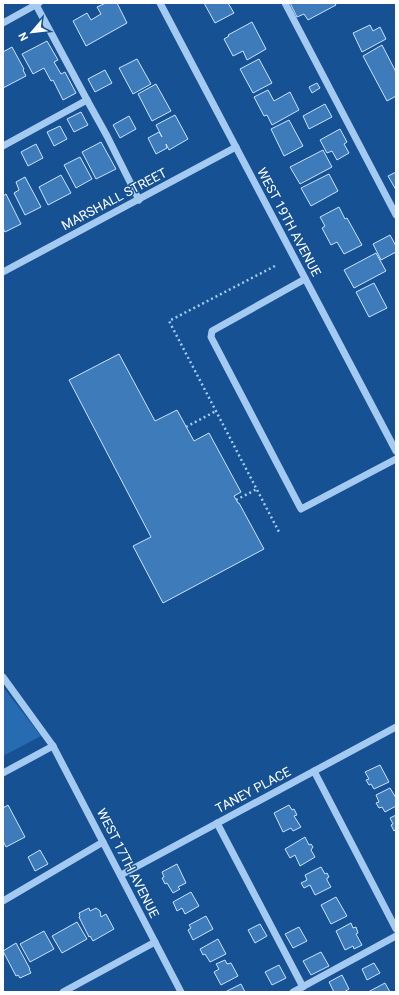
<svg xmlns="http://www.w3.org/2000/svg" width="399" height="995" font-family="Roboto,sans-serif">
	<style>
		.green { fill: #276cb2 }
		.building { fill: #3d7bbb; stroke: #cbe3fc }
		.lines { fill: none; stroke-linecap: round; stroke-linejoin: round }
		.path { stroke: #a4caf1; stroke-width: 2.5; stroke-dasharray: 2 3; stroke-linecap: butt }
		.minor { stroke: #a4caf1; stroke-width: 7 }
		.labels { text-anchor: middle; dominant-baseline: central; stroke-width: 3; stroke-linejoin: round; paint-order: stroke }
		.street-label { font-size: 13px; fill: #fff; stroke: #155193 }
	</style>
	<rect width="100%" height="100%" fill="#155193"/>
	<polygon class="green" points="3,687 41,736 3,756"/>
	<g class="building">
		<polygon points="106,3 117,3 127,23 86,46 73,21 87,13 91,20 101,14 97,7"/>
		<polygon points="204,3 228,3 234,13 215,23"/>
		<polygon points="290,3 335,3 336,5 308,20 304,14 297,17"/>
		<polygon points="252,22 266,49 247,60 243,51 233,56 224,39 229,36 228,35"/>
		<polygon points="370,25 373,31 380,27 386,39 362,52 353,33"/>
		<polygon points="47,41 58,60 54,62 61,74 65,72 76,93 63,100 53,80 51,81 44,68 33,74 22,54"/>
		<polygon points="382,45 396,72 396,96 387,101 363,56"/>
		<polygon points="12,47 24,69 23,70 26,76 3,88 3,52"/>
		<polygon points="137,59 151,84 133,94 119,68"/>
		<polygon points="259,59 272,83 253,93 240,69"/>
		<polygon points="105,70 112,83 95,92 88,79"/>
		<polygon points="317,83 320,88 312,93 309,87"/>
		<polygon points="156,84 171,111 152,121 138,94"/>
		<polygon points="268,90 274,101 290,92 299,110 272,125 267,115 264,116 254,97"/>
		<polygon points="325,104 332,117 309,129 303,116"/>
		<polygon points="81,112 88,125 74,132 67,119"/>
		<polygon points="175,115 188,139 169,150 166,144 167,148 156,154 148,138 159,132 162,137 156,125"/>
		<polygon points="129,116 136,129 120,138 113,125"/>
		<polygon points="289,120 303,146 284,156 271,129"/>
		<polygon points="60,126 67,139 54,146 47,132"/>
		<polygon points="340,129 347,142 344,144 349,153 337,160 332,151 327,153 320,140"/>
		<polygon points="101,142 116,169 96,179 82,152"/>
		<polygon points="36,144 43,158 28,166 21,152"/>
		<polygon points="323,150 332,167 300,184 290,167"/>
		<polygon points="80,157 92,179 76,188 64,165"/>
		<polygon points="396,172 396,190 388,176"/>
		<polygon points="329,174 338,191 311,206 301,188"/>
		<polygon points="61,175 71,193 48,205 39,187"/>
		<polygon points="25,177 41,207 25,215 14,193 19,190 16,182"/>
		<polygon points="6,194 21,224 5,232 3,228 3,196"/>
		<polygon points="339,207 345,219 347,218 362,245 344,254 337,242 331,245 322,228 325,226 320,217"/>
		<polygon points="390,235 396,246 396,252 381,260 373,244"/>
		<polygon points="376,253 386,271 354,288 344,270"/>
		<polygon points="374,283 387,308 369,317 356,292"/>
		<polygon points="119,354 155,421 177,410 194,441 209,433 241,492 234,496 238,503 239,503 264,549 163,603 133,546 151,537 69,380"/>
		<polygon points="380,765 389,782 374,789 371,784 369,785 366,780 369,779 365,772"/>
		<polygon points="390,788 396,798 396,806 385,812 382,807 379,808 376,803 379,802 376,795"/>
		<polygon points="8,805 25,837 6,847 3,841 3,808"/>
		<polygon points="289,805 292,810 294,809 297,815 294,816 301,827 293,831 291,828 283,832 274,813"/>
		<polygon points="396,815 396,829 394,831 391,825 393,824 390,818"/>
		<polygon points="305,837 309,845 311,844 313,847 311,850 315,857 300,866 295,855 290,858 285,849"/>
		<polygon points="40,850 48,864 35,871 28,857"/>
		<polygon points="177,864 186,883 178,887 180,889 173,893 167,883 165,884 162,878 164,877 162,872"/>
		<polygon points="321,867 325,874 327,873 329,877 327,878 327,880 331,887 315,895 310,885 304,888 301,883 307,880 305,875"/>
		<polygon points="191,892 199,906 185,914 182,908 177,911 173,902"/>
		<polygon points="336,897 347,916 331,924 321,905"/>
		<polygon points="89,908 90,911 96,908 100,911 101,917 106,914 114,929 93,941 90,936 89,937 79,917 80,916 79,913"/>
		<polygon points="206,916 213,929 193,940 188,930 191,928 189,925"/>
		<polygon points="77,922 87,939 62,953 52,936"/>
		<polygon points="351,923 353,928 356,927 358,933 356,934 362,945 354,949 353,946 345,950 336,931"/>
		<polygon points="260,924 267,936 255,943 248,930"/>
		<polygon points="299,927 307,941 293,948 285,934"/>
		<polygon points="44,931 54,949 30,962 20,944"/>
		<polygon points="218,939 226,954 210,962 205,954 203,955 200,949"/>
		<polygon points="16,943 30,969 29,969 31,973 20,978 18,975 16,976 3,951"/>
		<polygon points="321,952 329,966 311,975 303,961"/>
		<polygon points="225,960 227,964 231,963 238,976 221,985 214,972 219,969 216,964"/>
		<polygon points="374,963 380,973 367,980 362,969"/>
		<polygon points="279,965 286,978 272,985 265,972"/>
		<polygon points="342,975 349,989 344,992 334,992 329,982"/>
		<polygon points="385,983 390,992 368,992"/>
		<polygon points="241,984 245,992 225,992"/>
	</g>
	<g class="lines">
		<g class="path">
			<polyline points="275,266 169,321 279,532"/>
			<polyline points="186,427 216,411"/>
			<polyline points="236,500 257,489"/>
		</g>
		<g class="minor">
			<polyline points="35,3 87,100 107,136 139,200"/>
			<polyline points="160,3 396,451"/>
			<polyline points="285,3 396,215"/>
			<polyline points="3,23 39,3"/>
			<polyline points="3,146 87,100"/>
			<polyline points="3,272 236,147"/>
			<polyline points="305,279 212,331 211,337 301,509 396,459"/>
			<polyline points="3,677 53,746 181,992"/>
			<polyline points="314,771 396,929"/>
			<polyline points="3,773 53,746"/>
			<polyline points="217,823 303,987"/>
			<polyline points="121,875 396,727"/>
			<polyline points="3,901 103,842"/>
			<polyline points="63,992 155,942"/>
			<polyline points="293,992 396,936"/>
		</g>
	</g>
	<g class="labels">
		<g class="street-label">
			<text transform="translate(114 199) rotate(-28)">MARSHALL STREET</text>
			<text transform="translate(289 222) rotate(62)">WEST 19TH AVENUE</text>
			<text transform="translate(253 790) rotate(-28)">TANEY PLACE</text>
			<text transform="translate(128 863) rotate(63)">WEST 17TH AVENUE</text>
		</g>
	</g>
	<rect width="399" height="995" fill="none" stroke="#ffffff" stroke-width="8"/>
	<g transform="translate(32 32) rotate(242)" stroke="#155193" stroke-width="3" paint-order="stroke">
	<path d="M0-3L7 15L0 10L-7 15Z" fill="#ffffff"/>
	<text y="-6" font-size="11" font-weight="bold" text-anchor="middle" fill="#ffffff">N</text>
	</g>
</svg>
